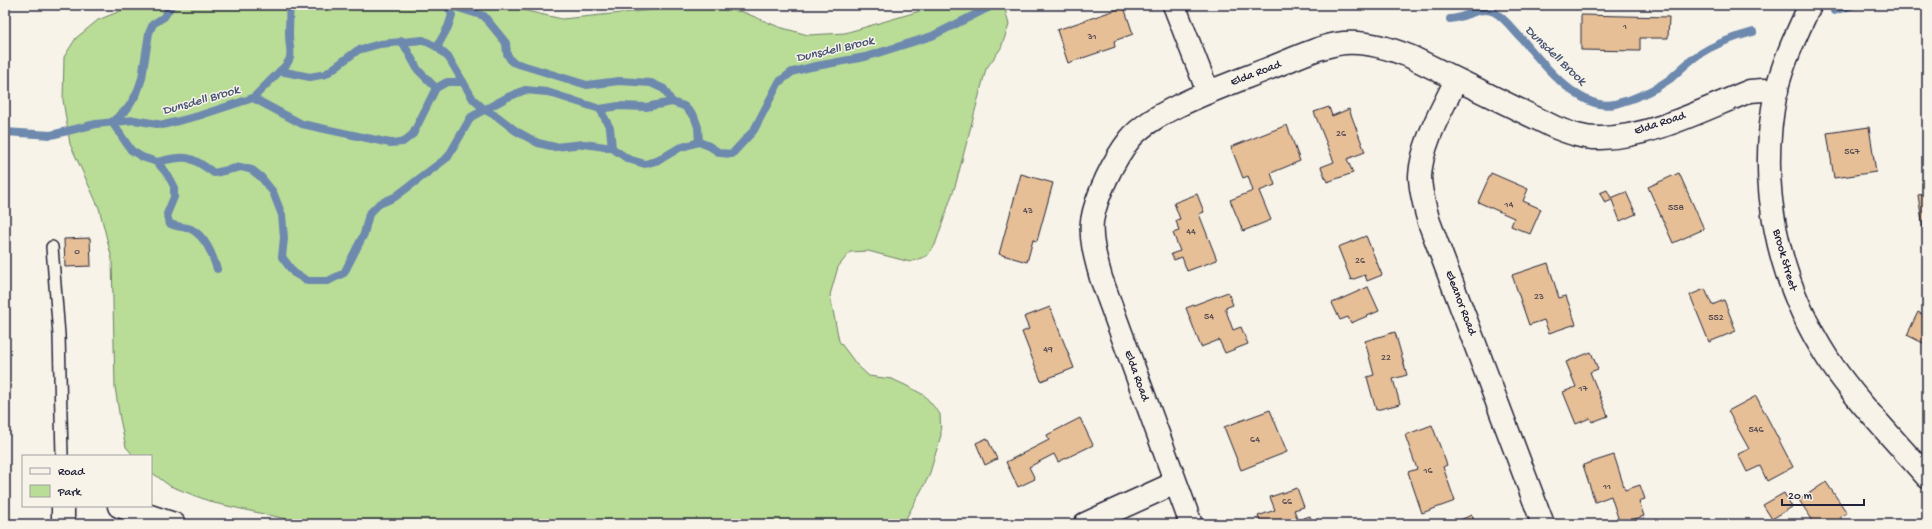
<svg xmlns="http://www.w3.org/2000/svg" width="1932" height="529" font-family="'Gochi Hand',sans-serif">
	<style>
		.green { fill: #b9dc96; stroke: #6e7f68 }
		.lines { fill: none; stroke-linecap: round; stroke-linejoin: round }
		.stream { stroke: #6e89ae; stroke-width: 8 }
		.building { fill: #e6bf96; stroke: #22223b }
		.service-casing { stroke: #22223b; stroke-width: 14 }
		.minor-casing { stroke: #22223b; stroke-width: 25 }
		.tertiary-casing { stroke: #22223b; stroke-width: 25 }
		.service { stroke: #f7f3e8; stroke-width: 11 }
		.minor { stroke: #f7f3e8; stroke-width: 22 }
		.tertiary { stroke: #f7f3e8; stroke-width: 22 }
		.labels { text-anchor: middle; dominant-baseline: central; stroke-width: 3; stroke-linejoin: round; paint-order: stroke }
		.number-label { font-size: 10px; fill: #534952 }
		.street-label { font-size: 12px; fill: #22223b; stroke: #f7f3e8 }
		.water-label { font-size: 13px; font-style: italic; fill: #485575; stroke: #f7f3e8 }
	</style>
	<rect width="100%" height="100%" fill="#f7f3e8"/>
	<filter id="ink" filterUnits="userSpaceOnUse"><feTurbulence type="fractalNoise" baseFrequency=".025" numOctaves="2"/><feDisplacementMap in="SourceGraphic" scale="8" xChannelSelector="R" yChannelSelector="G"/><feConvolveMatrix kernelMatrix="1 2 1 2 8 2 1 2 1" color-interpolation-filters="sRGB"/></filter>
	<g filter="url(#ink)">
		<polygon class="green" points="135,5 500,5 562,19 701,5 743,12 779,27 808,35 845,33 920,11 933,5 1004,5 1009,25 1001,48 986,69 956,183 935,245 927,256 910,262 868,251 850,252 838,267 830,295 839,341 857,365 869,376 892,379 905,385 924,395 940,414 941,435 929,476 903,524 309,524 214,503 170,486 151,472 151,456 134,456 126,447 120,419 115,387 112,259 99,208 70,144 63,100 64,57 76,38 98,20"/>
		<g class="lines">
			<g class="stream">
				<polyline points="449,5 484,16 506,43 507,54 512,62 587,85 619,81 651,83 664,89 672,102"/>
				<path d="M171 6 164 17 153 24 149 33 142 78 137 93 128 108 112 122 131 150 142 157 157 162 168 175 174 186V197L167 214 169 223C177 228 183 226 191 229 206 237 212 254 217 269"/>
				<polyline points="1834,11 1853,5"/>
				<path d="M1450 19C1464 19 1479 5 1494 12 1504 17 1514 31 1522 39 1542 63 1580 112 1615 104 1635 99 1653 91 1670 79 1679 71 1688 62 1698 55 1715 44 1734 37 1753 32"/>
				<polyline points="402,41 418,70 436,88"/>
				<polyline points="437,47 448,27 452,15 447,5"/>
				<path d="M280 71C296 57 289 52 289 34 289 24 290 15 289 5"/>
				<polyline points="253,98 302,124 390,143 403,142 413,134 436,88 447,82 463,82"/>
				<polyline points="600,109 610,128 612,148"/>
				<polyline points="5,132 51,135 96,124 134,120 163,125 198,116 253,98 280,71 310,77 326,74 358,50 380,44 423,40 437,47 449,58 473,99 485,110 498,117 516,131 538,143 555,147 584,144 612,148 628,159 645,164 659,160 679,148 699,142 709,146 720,153 732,154 754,130 779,82 792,72 811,67 865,57 932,36 994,5"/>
				<path d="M157 162C187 155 189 155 214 173L241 167 252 170 261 177 273 192 282 215 284 238 282 257 294 273 308 281H328L344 273 364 234 369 214 379 204 395 197 448 157 471 117 508 97 525 90 547 92 600 109 619 106 646 107 672 102 684 106 694 116 698 127 699 142"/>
			</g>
		</g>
		<g class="building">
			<polygon points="1124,7 1133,34 1114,41 1115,47 1068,63 1057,30"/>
			<polygon points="1581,15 1669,17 1668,38 1640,38 1640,51 1581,50"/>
			<polygon points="1329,107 1332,116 1349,109 1365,152 1347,159 1353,173 1327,182 1321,167 1334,162 1314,112"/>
			<polygon points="1287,125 1300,161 1271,173 1275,185 1259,191 1271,220 1243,231 1230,200 1253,191 1248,176 1243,178 1231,147"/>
			<polygon points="1869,127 1876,172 1834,178 1827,133"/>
			<polygon points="1491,173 1528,189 1523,201 1541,209 1530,234 1511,226 1514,218 1478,202"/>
			<polygon points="1679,173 1704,229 1673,243 1648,187"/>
			<polygon points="1021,174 1053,183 1037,241 1033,240 1027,262 999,254"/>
			<polygon points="1607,190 1611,198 1626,192 1636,214 1620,221 1612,200 1605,203 1600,193"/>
			<polygon points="1927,193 1927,227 1923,228 1918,195"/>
			<polygon points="1197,194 1204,212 1199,214 1217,260 1187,271 1182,257 1174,260 1171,254 1180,251 1173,233 1179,231 1176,220 1180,219 1174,203"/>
			<polygon points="1366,236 1382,275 1367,281 1365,275 1351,280 1338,247"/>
			<polygon points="90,238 91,266 65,267 64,239"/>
			<polygon points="1548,263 1559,298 1566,296 1576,324 1549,333 1544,320 1529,325 1512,275"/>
			<polygon points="1368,287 1379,311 1351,323 1348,317 1340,320 1332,303"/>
			<polygon points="1705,289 1712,305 1724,300 1736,331 1709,342 1690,295"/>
			<polygon points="1228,292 1233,305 1225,308 1233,330 1241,327 1248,344 1225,353 1219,340 1201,347 1186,308"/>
			<polygon points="1050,307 1074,368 1041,381 1022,332 1029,329 1024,317"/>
			<polygon points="1918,312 1927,317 1927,345 1907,335"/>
			<polygon points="1395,332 1407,375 1393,379 1400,404 1376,410 1367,377 1374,375 1365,341"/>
			<polygon points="1591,352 1598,369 1590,372 1608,416 1592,422 1590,418 1576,424 1563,392 1576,387 1566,362"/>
			<polygon points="1756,396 1793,467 1767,481 1760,466 1747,472 1738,454 1749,449 1728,411"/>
			<polygon points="1270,410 1287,452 1241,470 1224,427"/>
			<polygon points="1080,418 1093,445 1058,462 1054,454 1029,467 1035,479 1018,487 1006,462 1049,440 1047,435"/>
			<polygon points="1432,425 1447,465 1443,467 1455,501 1422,513 1408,472 1417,469 1405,435"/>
			<polygon points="987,438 997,459 985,465 976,443"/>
			<polygon points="1614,455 1625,490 1640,485 1645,499 1639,501 1644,516 1620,524 1611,496 1595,502 1583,465"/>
			<polygon points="1826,482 1847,513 1840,517 1845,524 1815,524 1799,500"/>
			<polygon points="1297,488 1304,507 1294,510 1298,520 1310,516 1313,524 1261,524 1258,516 1275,510 1270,497"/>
			<polygon points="1784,493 1792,507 1772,519 1763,505"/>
			<polygon points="1472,515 1475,524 1450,524"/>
		</g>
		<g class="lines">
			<defs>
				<polyline id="service" points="52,247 59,335 62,456"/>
				<g id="minor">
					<polyline points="1174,5 1208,92"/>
					<path d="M1456 80C1442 110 1422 142 1420 176 1420 191 1425 208 1429 222L1543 524"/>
					<polyline points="119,506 174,524"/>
					<polyline points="63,524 63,506"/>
					<polyline points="1085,524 1175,483"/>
					<path d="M1191 524 1101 278C1096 260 1090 240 1092 221 1096 196 1114 159 1130 139 1154 109 1233 83 1270 68 1294 59 1318 46 1344 43 1366 41 1389 48 1409 56L1554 127C1569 133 1585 139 1601 138 1652 137 1704 109 1750 91L1763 90 1777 91"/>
				</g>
				<path id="tertiary" d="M1810 5C1797 33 1783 62 1776 92 1757 184 1777 280 1828 359 1856 401 1894 439 1927 477"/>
			</defs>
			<use href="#service" class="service-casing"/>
			<use href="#minor" class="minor-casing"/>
			<use href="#tertiary" class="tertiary-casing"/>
			<use href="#service" class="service"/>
			<use href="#minor" class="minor"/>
			<use href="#tertiary" class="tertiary"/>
		</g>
	</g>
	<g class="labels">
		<g class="number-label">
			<text x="1625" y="27">1</text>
			<text x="1092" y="37">31</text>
			<text x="1341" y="134">26</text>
			<text x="1852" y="152">567</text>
			<text x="1509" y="205">14</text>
			<text x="1676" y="208">558</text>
			<text x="1028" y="211">43</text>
			<text x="1191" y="232">44</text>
			<text x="77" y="252">0</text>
			<text x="1360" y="261">26</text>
			<text x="1539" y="297">23</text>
			<text x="1209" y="317">54</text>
			<text x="1716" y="318">552</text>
			<text x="1048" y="350">49</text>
			<text x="1386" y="358">22</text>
			<text x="1583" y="389">17</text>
			<text x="1756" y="430">546</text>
			<text x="1255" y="440">64</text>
			<text x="1428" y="471">16</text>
			<text x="1607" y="487">11</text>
			<text x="1287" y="502">66</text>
		</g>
		<g class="street-label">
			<text transform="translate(1256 74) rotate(-21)">Elda Road</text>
			<text transform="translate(1660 124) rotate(-18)">Elda Road</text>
			<text transform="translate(1784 260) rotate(74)">Brook Street</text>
			<text transform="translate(1460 303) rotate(69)">Eleanor Road</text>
			<text transform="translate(1136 376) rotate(70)">Elda Road</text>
		</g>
		<g class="water-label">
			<text transform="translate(835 50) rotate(-13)">Dunsdell Brook</text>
			<text transform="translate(1555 56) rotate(44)">Dunsdell Brook</text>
			<text transform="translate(201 101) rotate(-16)">Dunsdell Brook</text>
		</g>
	</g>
	<rect width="1932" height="529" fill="none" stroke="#f7f3e8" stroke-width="20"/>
	<rect x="10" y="10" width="1912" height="509" fill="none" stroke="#22223b" stroke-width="1.5" filter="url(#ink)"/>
	<rect x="22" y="455" width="130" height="52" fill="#f7f3e8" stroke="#a29fa3"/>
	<rect x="30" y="468" width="20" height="6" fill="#f7f3e8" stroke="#a29fa3"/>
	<text x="58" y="475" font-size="12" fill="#22223b">Road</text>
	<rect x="30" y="485" width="20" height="12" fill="#b9dc96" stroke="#a29fa3"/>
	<text x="58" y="495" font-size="12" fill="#22223b">Park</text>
	<path d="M1782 499v6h82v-6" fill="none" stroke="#22223b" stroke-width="2"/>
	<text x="1788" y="499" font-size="12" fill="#22223b" stroke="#f7f3e8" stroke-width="3" paint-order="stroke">20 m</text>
</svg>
